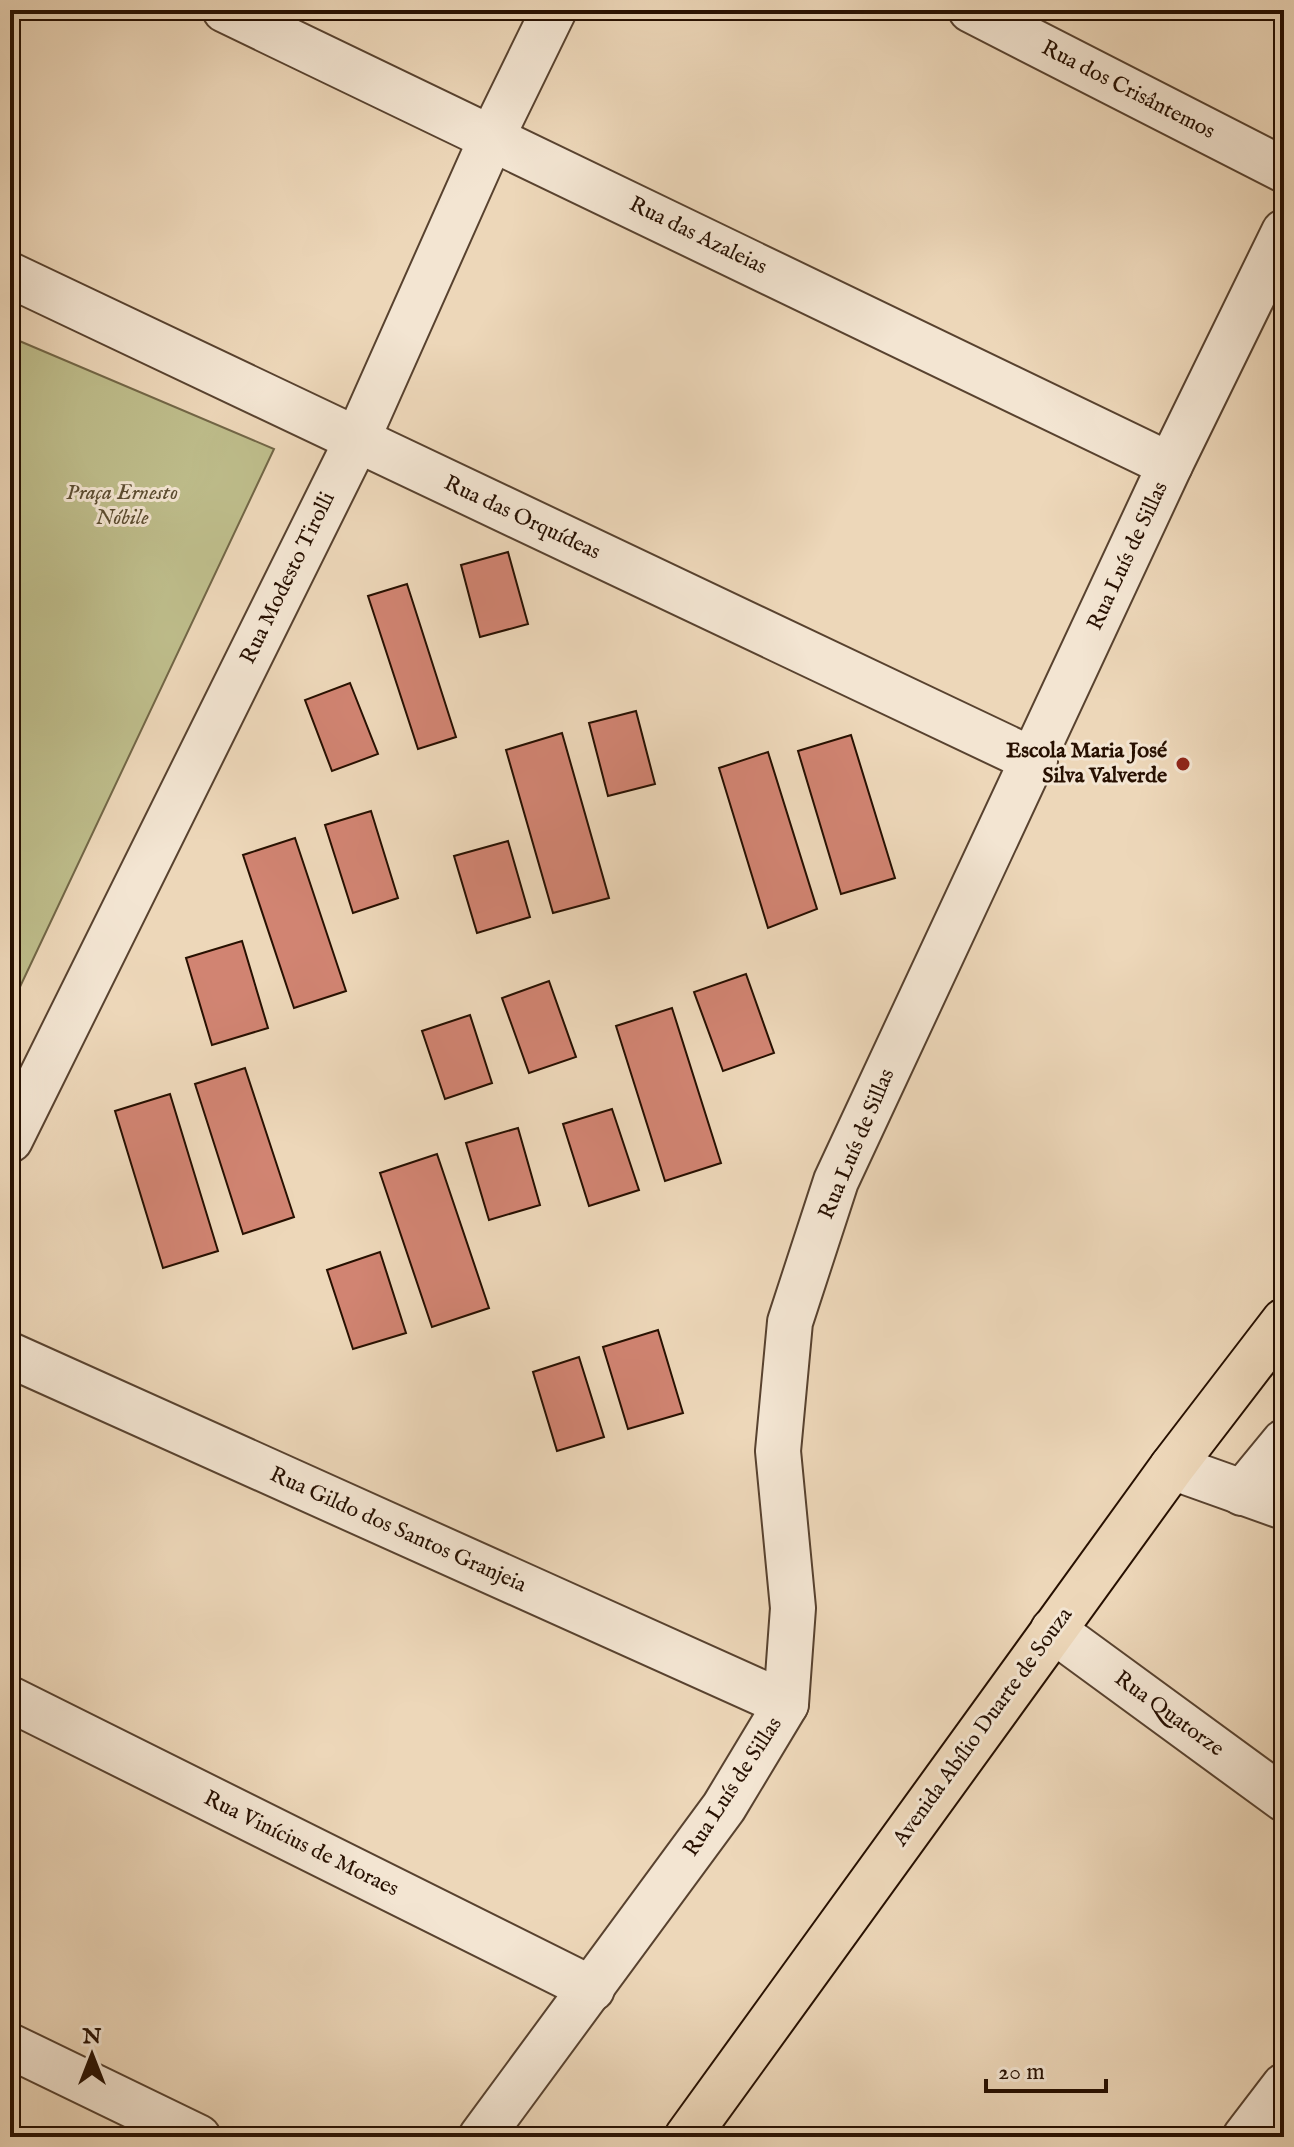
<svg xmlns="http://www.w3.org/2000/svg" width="1294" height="2147" font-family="'IM FELL English',serif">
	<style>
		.green { fill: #bebd8b; stroke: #726646; stroke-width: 2 }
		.building { fill: #d18472; stroke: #271001; stroke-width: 2 }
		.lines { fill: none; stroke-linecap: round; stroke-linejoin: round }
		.minor-casing { stroke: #58422f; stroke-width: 48 }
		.major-casing { stroke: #271001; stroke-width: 48 }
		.minor { stroke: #f3e5d2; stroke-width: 44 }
		.major { stroke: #edd7b9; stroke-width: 44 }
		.poi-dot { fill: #8f2418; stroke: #f3e5d2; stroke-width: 3 }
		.labels { text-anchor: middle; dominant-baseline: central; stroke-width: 6; stroke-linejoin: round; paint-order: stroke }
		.street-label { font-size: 22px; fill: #271001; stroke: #f3e5d2 }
		.park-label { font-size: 22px; font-style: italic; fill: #5c4d31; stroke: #f3e5d2 }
		.poi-label { font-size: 22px; font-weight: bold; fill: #271001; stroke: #f3e5d2; text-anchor: end }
	</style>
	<rect width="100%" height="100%" fill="#edd7b9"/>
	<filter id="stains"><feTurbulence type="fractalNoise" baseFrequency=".0025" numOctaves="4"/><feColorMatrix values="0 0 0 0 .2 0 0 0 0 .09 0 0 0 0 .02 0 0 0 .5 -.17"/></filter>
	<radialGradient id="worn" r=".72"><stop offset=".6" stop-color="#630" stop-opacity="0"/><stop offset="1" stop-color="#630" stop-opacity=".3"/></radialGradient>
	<polygon class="green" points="10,337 274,449 10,1008"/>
	<g class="building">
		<polygon points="508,552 528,624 480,637 461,565"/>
		<polygon points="407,584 456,737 418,749 368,596"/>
		<polygon points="350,683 378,754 332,771 305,700"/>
		<polygon points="636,711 655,784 608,796 589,723"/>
		<polygon points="562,733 609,898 553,913 506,750"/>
		<polygon points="851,735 895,878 841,894 798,751"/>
		<polygon points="768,752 817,909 768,928 719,768"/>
		<polygon points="371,811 398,898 353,913 325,825"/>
		<polygon points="295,838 346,991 294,1008 243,855"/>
		<polygon points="508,841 530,917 477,933 454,856"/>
		<polygon points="242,941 268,1028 212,1045 186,958"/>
		<polygon points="746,974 774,1053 723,1071 694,992"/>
		<polygon points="549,981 576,1057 529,1073 502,998"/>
		<polygon points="672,1008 721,1163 665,1181 616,1026"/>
		<polygon points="470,1015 492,1083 445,1099 422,1031"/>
		<polygon points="245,1068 294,1217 243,1234 195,1084"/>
		<polygon points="170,1094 218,1251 163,1268 115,1111"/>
		<polygon points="612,1109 639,1190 589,1206 563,1124"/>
		<polygon points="518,1128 540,1205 489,1220 466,1143"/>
		<polygon points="437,1154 489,1308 432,1327 380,1173"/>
		<polygon points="380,1252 406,1333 353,1349 327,1270"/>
		<polygon points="658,1330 683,1413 628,1429 603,1347"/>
		<polygon points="579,1357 604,1437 557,1451 533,1372"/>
	</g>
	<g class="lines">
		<defs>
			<g id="minor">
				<polyline points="225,10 1170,465"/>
				<polyline points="971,10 1284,170"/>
				<polyline points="10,275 1035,761"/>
				<polyline points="10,1140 357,440 492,137 554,10"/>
				<polyline points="10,1355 786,1704"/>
				<polyline points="1172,1467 1284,1507"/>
				<polyline points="1242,1493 1284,1442"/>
				<polyline points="1053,1630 1284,1799"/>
				<polyline points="10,1699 592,1989"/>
				<polyline points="10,2046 198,2137"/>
				<polyline points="481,2137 724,1807 786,1704 793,1608 778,1451 790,1322 836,1181 1170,465 1284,232"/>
				<polyline points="1245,2137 1284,2086"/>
			</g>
			<polyline id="major" points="687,2137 1172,1467 1284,1321"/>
		</defs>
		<use href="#minor" class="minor-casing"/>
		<use href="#major" class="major-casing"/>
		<use href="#minor" class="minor"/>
		<use href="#major" class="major"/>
	</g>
	<circle class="poi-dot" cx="1183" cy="764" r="8"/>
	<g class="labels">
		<g class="street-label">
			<text transform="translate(1128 90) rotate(27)">Rua dos Crisântemos</text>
			<text transform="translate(698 236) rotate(26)">Rua das Azaleias</text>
			<text transform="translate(522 518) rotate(25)">Rua das Orquídeas</text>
			<text transform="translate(1128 556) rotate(-65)">Rua Luís de Sillas</text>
			<text transform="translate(288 578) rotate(-64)">Rua Modesto Tirolli</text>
			<text transform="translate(857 1144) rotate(-67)">Rua Luís de Sillas</text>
			<text transform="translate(398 1530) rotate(24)">Rua Gildo dos Santos Granjeia</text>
			<text transform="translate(1169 1714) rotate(36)">Rua Quatorze</text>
			<text transform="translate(983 1727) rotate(-54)">Avenida Abílio Duarte de Souza</text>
			<text transform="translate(733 1787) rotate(-57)">Rua Luís de Sillas</text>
			<text transform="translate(301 1844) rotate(26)">Rua Vinícius de Moraes</text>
		</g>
		<g class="park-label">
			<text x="122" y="493">Praça Ernesto<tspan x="122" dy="25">Nóbile</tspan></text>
		</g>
		<g class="poi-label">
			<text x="1167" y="751">Escola Maria José<tspan x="1167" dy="25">Silva Valverde</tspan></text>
		</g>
	</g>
	<rect width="1294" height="2147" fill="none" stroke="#edd7b9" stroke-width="40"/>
	<rect x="12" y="12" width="1270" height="2123" fill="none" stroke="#271001" stroke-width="4"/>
	<rect x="20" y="20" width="1254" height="2107" fill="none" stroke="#271001" stroke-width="2"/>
	<g transform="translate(92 2055)" stroke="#f3e5d2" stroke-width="6" paint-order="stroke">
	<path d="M0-6L14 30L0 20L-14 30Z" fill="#271001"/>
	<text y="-12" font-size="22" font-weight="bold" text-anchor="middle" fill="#271001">N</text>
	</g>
	<path d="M986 2079v12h120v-12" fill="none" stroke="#271001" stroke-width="4"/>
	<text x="998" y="2079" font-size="24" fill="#271001" stroke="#f3e5d2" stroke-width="6" paint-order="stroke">20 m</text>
	<rect width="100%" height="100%" filter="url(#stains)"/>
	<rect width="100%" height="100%" fill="url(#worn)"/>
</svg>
